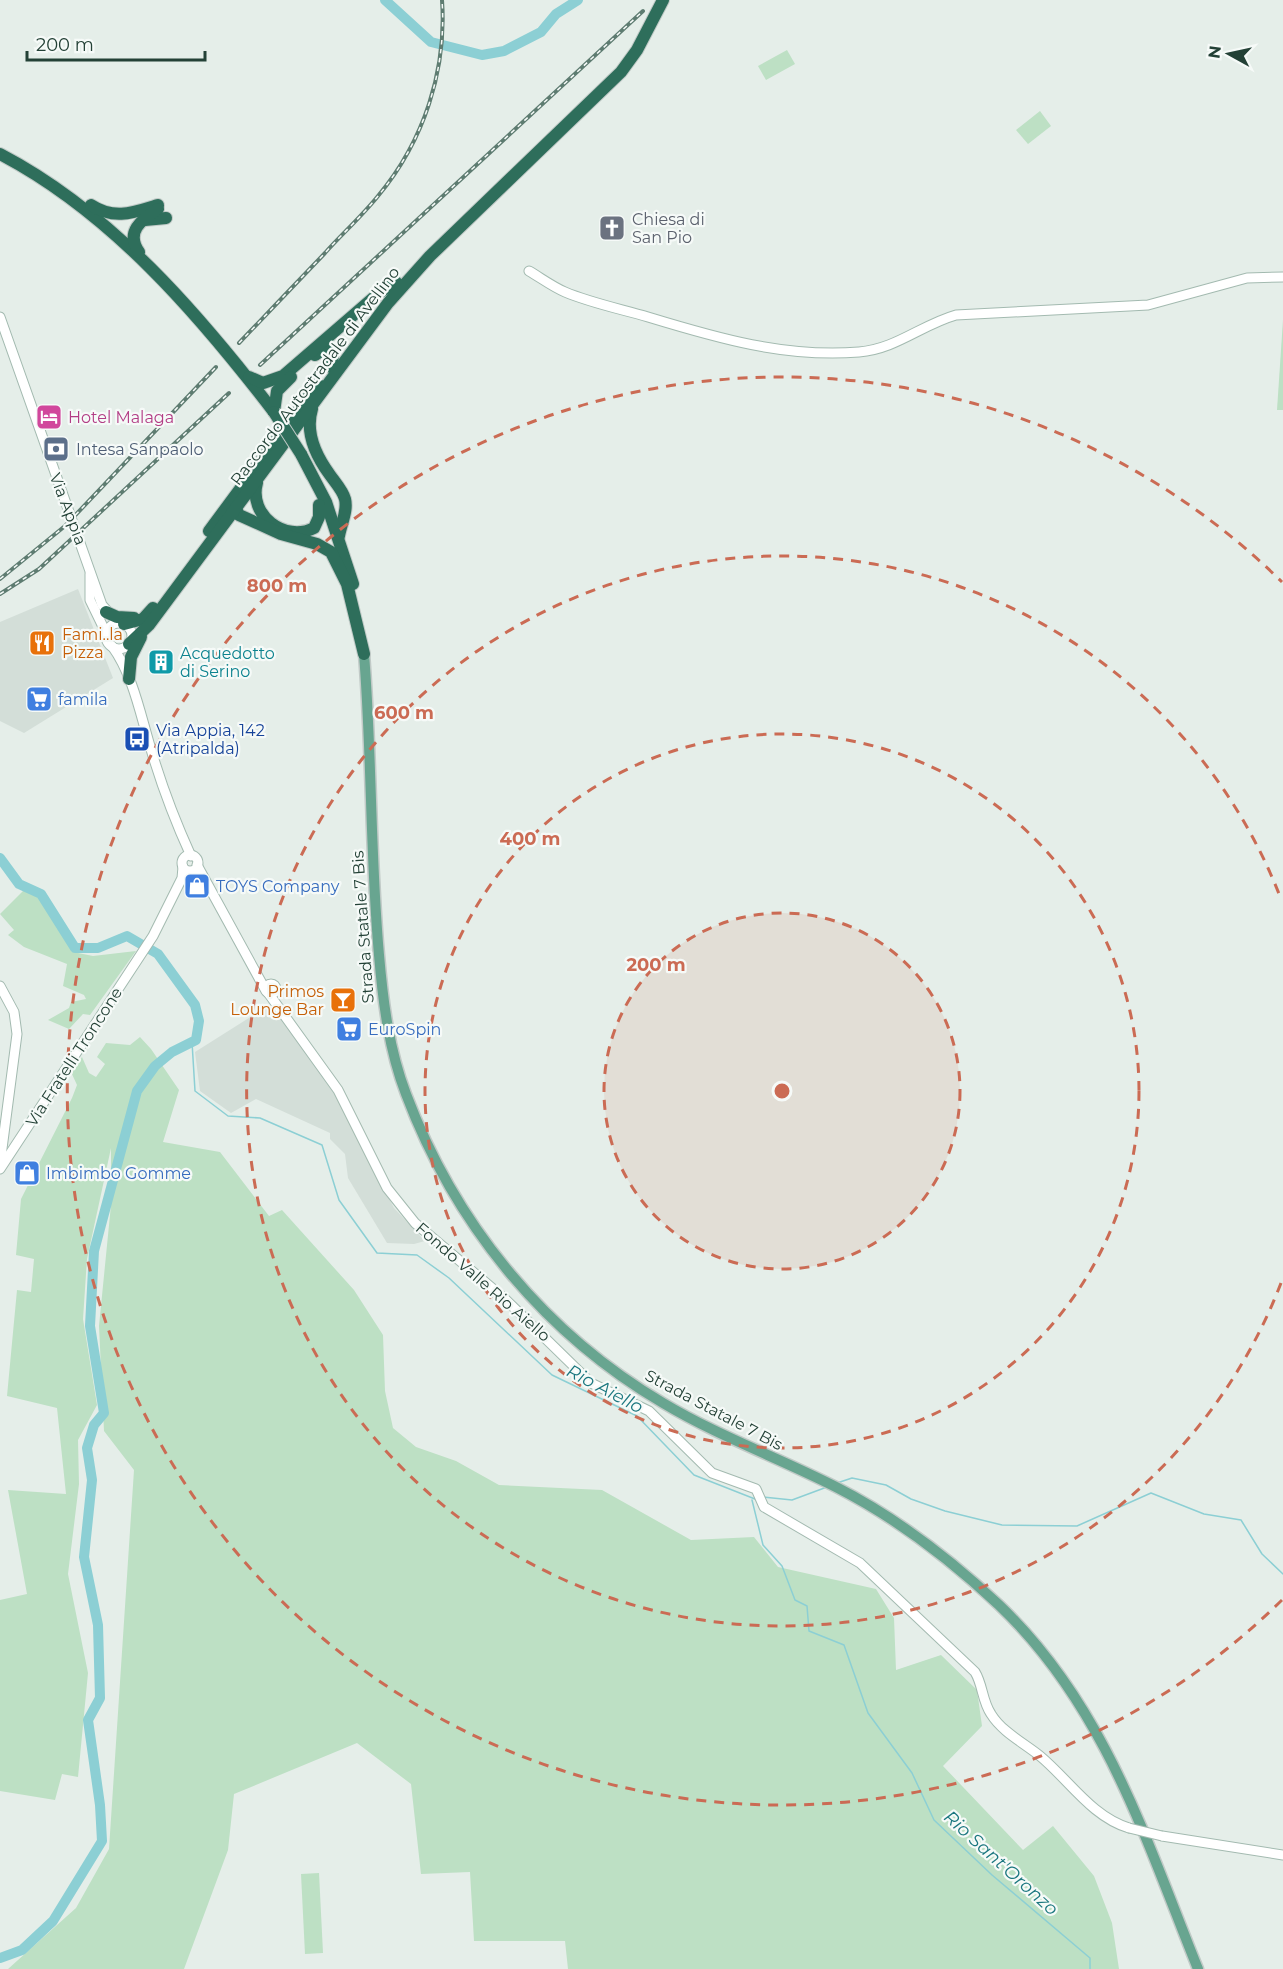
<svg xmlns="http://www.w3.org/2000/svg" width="1283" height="1969" font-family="Montserrat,sans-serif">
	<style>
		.built { fill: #d3ded8 }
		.green { fill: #bde0c4 }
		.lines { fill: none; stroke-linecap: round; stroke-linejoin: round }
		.stream { stroke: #8ccfd4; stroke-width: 1.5 }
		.river { stroke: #8ccfd4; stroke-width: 10 }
		.secondary-casing { stroke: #a3bab0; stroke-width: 11 }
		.primary-casing { stroke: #c1cac7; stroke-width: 13 }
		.highway-casing { stroke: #c1cac7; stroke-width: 14 }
		.secondary { stroke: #fff; stroke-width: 9 }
		.primary { stroke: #68a590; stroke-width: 10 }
		.highway { stroke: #2e6e5b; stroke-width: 12 }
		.rail-casing { stroke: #5e7c71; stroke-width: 4 }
		.rail { stroke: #f6faf8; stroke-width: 1.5; stroke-dasharray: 4.5; stroke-linecap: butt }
		.secondary-bridge-casing { stroke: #a3bab0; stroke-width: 11; stroke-linecap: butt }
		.highway-bridge-casing { stroke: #c1cac7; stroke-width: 14; stroke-linecap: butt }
		.secondary-bridge { stroke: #fff; stroke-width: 9 }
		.highway-bridge { stroke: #2e6e5b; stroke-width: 12 }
		.ring { fill: none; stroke: #cb6b54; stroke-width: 3; stroke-dasharray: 10 8 }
		.labels { text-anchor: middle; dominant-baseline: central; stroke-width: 4.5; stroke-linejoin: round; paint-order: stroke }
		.worship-label { font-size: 16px; fill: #5b616d; stroke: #f6faf8; text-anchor: start }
		.street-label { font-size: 16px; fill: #234136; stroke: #f6faf8 }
		.hotel-label { font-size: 16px; fill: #b23c85; stroke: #f6faf8; text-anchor: start }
		.service-label { font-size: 16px; fill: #4e5e75; stroke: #f6faf8; text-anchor: start }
		.food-label { font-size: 16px; fill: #c56008; stroke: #f6faf8; text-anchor: start }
		.culture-label { font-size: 16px; fill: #0d838f; stroke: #f6faf8; text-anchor: start }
		.shop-label { font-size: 16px; fill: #366cbe; stroke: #f6faf8; text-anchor: start }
		.transit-label { font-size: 16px; fill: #164399; stroke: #f6faf8; text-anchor: start }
		.water-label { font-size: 18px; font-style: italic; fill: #1b777f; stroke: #f6faf8 }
		.centre { fill: #cb6b54; stroke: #f6faf8; stroke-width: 3 }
		.ring-label { font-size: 18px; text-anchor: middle; font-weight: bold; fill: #cb6b54; stroke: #f6faf8; stroke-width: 4.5; stroke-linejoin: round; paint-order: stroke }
	</style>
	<rect width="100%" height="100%" fill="#e5eee9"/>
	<g class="built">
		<polygon points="78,589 113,678 24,733 0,721 0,622"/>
		<polygon points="271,1004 311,1056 344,1110 394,1208 425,1241 414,1244 387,1243 348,1178 345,1154 330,1139 330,1133 256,1099 231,1113 200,1091 195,1052"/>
	</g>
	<g class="green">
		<polygon points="787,50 795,64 766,80 758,66"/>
		<polygon points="1040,111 1051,126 1028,144 1016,130"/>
		<polygon points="1283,320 1283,410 1277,410"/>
		<polygon points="25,889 44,901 70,948 78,953 93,956 136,951 90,1015 83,1014 69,1029 48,1020 69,1008 71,1002 86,999 84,995 63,986 67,964 24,947 8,935 14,930 0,914"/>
		<polygon points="140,1037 151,1049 179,1090 163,1142 220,1152 269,1216 282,1210 354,1290 383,1335 385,1391 393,1428 416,1447 456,1461 499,1485 602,1490 691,1540 754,1537 778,1567 876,1589 894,1618 896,1670 941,1655 977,1690 982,1726 943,1766 1023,1850 1053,1826 1094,1876 1112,1923 1119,1969 568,1969 565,1941 474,1941 470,1872 421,1874 411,1784 357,1743 234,1794 228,1850 184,1969 8,1969 76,1908 109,1849 134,1470 104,1431 99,1326 111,1205 111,1148 87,1259 83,1319 97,1405 78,1440 79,1484 68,1574 88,1673 78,1777 62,1774 55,1800 0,1791 0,1600 27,1594 8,1490 66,1494 57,1408 7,1396 17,1290 31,1292 34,1259 16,1255 21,1199 72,1098 77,1085 71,1072 82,1057 89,1073 96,1077 105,1064 97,1057 106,1043 130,1045"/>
		<polygon points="319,1873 323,1953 305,1954 301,1874"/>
	</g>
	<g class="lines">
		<g class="stream">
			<polyline points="192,1042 195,1091 228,1116 260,1118 322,1145 339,1200 377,1253 417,1255 449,1278 552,1375 637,1416 694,1475 755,1499"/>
			<polyline points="837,1483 852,1478 886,1485 911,1499 945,1511 1002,1525 1077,1526 1151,1493 1204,1514 1241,1520 1262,1554 1283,1574"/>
			<polyline points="763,1497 792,1500 827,1487"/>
			<polyline points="752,1500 763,1545 782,1566 795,1600 807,1606 809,1631 844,1645 868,1713 912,1773 934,1820 992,1875 1090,1958 1090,1969"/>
		</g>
		<g class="river">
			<polyline points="385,0 431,42 482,55 504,51 541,32 556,14 578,0"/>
			<polyline points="0,858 19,884 41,894 75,948 98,948 127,936 158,954 195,1005 199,1021 196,1040 172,1052 155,1066 137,1091 94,1251 90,1326 104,1413 94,1425 87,1448 92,1480 84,1557 98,1625 100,1698 88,1720 100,1805 102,1841 53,1921 22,1950 0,1958"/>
		</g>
		<defs>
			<g id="secondary">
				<path d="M529 271C541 278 553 287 565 292 591 303 621 309 648 317 717 338 785 358 859 352 896 349 921 325 956 315L1148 305 1247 278 1283 277"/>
				<polyline points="0,317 102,605 111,615"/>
				<polyline points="90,574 90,600 107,635"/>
				<circle cx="119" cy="636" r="13"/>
				<path d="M112 646C133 675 140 713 150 746 161 784 175 821 191 856"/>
				<circle cx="190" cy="863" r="8"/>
				<polyline points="197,865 266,991"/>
				<circle cx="271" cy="989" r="5"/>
				<polyline points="0,986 14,1012 17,1034 0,1164"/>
				<path d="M269 994 338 1090 387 1188 415 1223 505 1299 591 1383 649 1411 712 1473 756 1489 764 1507 860 1563 975 1672C983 1685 982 1701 991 1714 1002 1732 1024 1743 1040 1756 1069 1780 1092 1817 1129 1828"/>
				<polyline points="0,1169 153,936 182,878 183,867"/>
				<polyline points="1162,1836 1283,1855"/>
			</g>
			<path id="primary" d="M364 654C372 754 370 855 379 955 383 1002 389 1050 406 1094 455 1224 544 1333 663 1403 718 1436 779 1458 836 1487 895 1517 951 1560 999 1605 1105 1706 1145 1838 1198 1969"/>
			<g id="highway">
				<path d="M0 154C111 212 198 313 274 412"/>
				<path d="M91 205C114 220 132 213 158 205"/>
				<polyline points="145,220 166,218"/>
				<path d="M139 252C125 232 141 220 158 209"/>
				<polyline points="315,355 325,348 330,349 333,356 331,367"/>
				<polyline points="249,377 263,383 283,376 379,293 396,282"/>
				<path d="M312 409C305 432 316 456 330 475 335 482 343 491 345 499 348 511 341 524 339 536"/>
				<polyline points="274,412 277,391 291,377"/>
				<polyline points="301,454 326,502 353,584"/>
				<path d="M257 483C248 515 285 543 314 528L319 517V505"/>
				<polyline points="233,503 239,515 281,534 317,544 331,552 347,584 364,654"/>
				<polyline points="209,531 318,384"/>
				<polyline points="106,612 117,617 134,618"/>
				<polyline points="124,624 143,619 153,608"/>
				<polyline points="129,644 149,625 388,303 430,256 621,72 637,50 663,0"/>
				<polyline points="129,679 131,657 141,637"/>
			</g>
		</defs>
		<use href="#secondary" class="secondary-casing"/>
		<use href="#primary" class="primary-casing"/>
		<use href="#highway" class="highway-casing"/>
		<use href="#secondary" class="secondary"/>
		<use href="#primary" class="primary"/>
		<use href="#highway" class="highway"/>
		<defs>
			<g id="rail">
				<path d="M239 343C268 313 296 283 325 253 342 234 362 216 378 196 424 141 447 70 442 0"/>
				<polyline points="260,365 643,11"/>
				<polyline points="0,579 65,526 216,367"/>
				<polyline points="0,594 39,569 229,393"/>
			</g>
		</defs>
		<use href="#rail" class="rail-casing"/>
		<use href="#rail" class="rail"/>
		<defs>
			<polyline id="secondary-bridge" points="1129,1828 1162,1836"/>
			<polyline id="highway-bridge" points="274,412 301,454"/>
		</defs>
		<use href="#secondary-bridge" class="secondary-bridge-casing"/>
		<use href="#highway-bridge" class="highway-bridge-casing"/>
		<use href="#secondary-bridge" class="secondary-bridge"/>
		<use href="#highway-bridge" class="highway-bridge"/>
	</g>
	<circle cx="782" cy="1091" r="178" fill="#cb6b54" fill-opacity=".12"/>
	<g class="ring">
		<circle cx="782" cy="1091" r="178"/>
		<circle cx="782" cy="1091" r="357"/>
		<path d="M1281 1283A535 535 0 1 1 1281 899"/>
		<path d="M1282 1600A714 714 0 1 1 1282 582"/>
	</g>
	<defs>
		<symbol id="church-square" viewBox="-11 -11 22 22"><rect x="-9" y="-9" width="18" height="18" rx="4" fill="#6b7280" stroke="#f6faf8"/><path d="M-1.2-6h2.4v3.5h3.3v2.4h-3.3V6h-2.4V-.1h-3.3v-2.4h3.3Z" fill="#fff"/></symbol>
		<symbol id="hotel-square" viewBox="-11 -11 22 22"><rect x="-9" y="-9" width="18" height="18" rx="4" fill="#d1479c" stroke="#f6faf8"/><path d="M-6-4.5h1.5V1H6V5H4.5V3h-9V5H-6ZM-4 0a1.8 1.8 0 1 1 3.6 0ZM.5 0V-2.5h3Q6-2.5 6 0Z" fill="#fff"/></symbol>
		<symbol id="bank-square" viewBox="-11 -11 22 22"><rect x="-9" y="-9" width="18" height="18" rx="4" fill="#5c6f8a" stroke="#f6faf8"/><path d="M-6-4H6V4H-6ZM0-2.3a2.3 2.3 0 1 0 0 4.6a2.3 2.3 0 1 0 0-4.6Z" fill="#fff"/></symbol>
		<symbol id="restaurant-square" viewBox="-11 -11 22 22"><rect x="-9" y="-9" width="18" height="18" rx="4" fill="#e8710a" stroke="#f6faf8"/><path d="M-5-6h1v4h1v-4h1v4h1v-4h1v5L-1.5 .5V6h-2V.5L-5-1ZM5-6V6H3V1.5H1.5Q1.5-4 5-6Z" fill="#fff"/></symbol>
		<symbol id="building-square" viewBox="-11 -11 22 22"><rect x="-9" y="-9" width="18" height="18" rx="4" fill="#0f9aa8" stroke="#f6faf8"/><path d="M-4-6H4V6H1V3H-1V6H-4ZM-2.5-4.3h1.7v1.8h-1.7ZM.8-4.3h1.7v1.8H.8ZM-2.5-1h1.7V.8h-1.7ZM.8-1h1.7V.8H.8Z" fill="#fff"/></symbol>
		<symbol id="supermarket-square" viewBox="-11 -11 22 22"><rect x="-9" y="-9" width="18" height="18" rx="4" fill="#3f7fe0" stroke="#f6faf8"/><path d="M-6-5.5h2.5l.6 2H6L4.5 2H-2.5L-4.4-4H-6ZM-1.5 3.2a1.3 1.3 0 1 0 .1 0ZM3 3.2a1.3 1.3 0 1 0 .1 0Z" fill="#fff"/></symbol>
		<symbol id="bus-square" viewBox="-11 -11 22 22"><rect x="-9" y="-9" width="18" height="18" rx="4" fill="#1a4fb4" stroke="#f6faf8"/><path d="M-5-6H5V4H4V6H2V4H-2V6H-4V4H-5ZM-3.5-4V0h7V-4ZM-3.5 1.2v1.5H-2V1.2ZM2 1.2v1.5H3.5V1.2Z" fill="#fff"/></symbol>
		<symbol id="shop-square" viewBox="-11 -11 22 22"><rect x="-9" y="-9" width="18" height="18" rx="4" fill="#3f7fe0" stroke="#f6faf8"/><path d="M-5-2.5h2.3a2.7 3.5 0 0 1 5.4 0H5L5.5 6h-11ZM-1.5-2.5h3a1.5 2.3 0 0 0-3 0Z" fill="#fff"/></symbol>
		<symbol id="bar-square" viewBox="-11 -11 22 22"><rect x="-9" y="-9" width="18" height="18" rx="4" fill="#e8710a" stroke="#f6faf8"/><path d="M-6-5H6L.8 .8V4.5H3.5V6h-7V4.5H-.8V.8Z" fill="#fff"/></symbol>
	</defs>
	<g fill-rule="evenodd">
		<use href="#church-square" x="597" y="213" width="30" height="30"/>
		<use href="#hotel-square" x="34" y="402" width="30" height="30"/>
		<use href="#bank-square" x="41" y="434" width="30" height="30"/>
		<use href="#restaurant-square" x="27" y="628" width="30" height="30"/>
		<use href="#building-square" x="146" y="647" width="30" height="30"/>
		<use href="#supermarket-square" x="24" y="684" width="30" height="30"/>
		<use href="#bus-square" x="122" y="724" width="30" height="30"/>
		<use href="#shop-square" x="182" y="871" width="30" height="30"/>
		<use href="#bar-square" x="328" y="985" width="30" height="30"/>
		<use href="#supermarket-square" x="334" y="1014" width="30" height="30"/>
		<use href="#shop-square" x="12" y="1158" width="30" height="30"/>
	</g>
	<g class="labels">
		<g class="worship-label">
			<text x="632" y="219">Chiesa di<tspan x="632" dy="18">San Pio</tspan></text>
		</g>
		<g class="street-label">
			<text transform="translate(315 376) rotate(-53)">Raccordo Autostradale di Avellino</text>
			<text transform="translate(68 509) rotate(69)">Via Appia</text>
			<text transform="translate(363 927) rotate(-94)">Strada Statale 7 Bis</text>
			<text transform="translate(74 1057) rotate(-57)">Via Fratelli Troncone</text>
			<text transform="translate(483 1282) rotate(41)">Fondo Valle Rio Aiello</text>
			<text transform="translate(714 1410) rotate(28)">Strada Statale 7 Bis</text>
		</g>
		<g class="hotel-label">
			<text x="68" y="417">Hotel Malaga</text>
		</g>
		<g class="service-label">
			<text x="76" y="449">Intesa Sanpaolo</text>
		</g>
		<g class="food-label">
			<text x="62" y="634">Fami..la<tspan x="62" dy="18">Pizza</tspan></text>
			<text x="324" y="991" text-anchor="end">Primos<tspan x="324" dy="18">Lounge Bar</tspan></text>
		</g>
		<g class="culture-label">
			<text x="180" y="653">Acquedotto<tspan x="180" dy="18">di Serino</tspan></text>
		</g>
		<g class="shop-label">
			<text x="58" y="699">famila</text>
			<text x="216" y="886">TOYS Company</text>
			<text x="368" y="1029">EuroSpin</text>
			<text x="46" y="1173">Imbimbo Gomme</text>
		</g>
		<g class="transit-label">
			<text x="156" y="730">Via Appia, 142<tspan x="156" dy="18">(Atripalda)</tspan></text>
		</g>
		<g class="water-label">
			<text transform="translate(605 1389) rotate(28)">Rio Aiello</text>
			<text transform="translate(1001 1863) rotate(42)">Rio Sant'Oronzo</text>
		</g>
	</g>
	<circle cx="782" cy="1091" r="9" class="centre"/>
	<g class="ring-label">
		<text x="277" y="592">800 m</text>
		<text x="404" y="719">600 m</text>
		<text x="530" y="845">400 m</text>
		<text x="656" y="971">200 m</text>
	</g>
	<g transform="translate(1229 54) rotate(278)" stroke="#f6faf8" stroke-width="4.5" paint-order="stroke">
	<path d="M0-4.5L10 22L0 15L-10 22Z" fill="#234136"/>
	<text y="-9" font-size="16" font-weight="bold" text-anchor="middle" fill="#234136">N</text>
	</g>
	<path d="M27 51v9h178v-9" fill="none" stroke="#234136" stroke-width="3"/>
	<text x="36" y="51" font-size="18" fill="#234136" stroke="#f6faf8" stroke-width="4.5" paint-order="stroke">200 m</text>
</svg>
